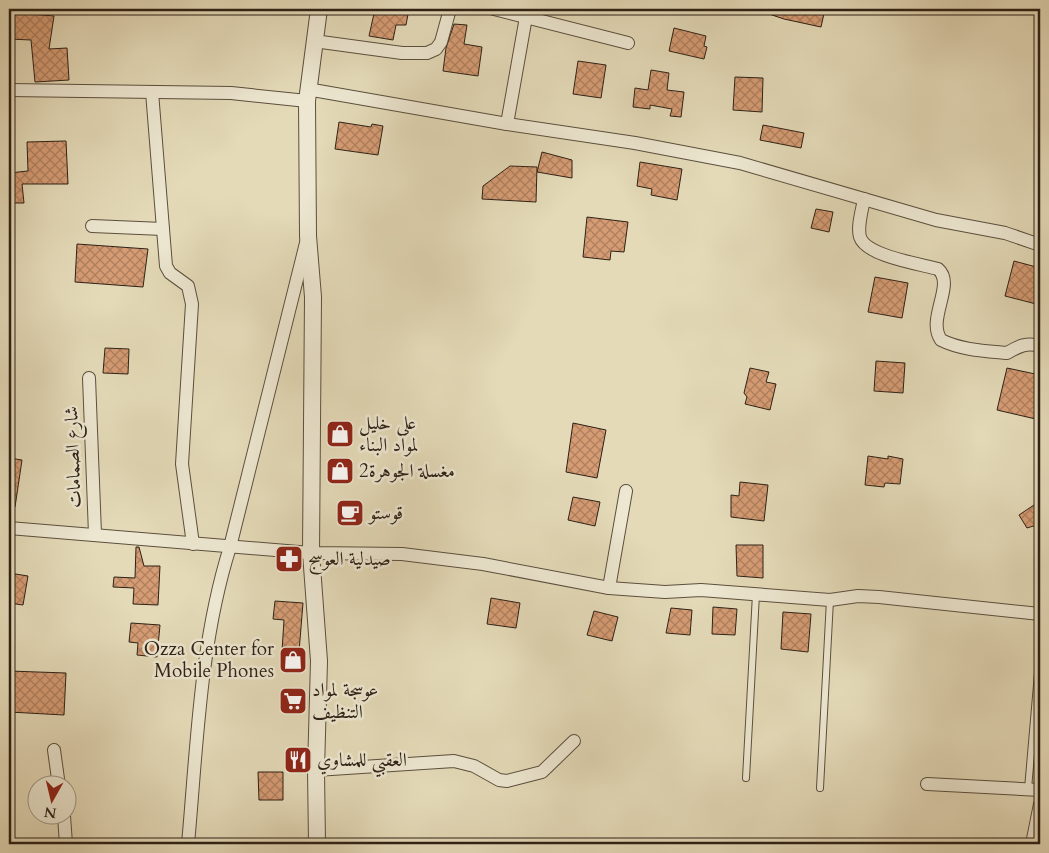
<svg xmlns="http://www.w3.org/2000/svg" width="1049" height="853" font-family="Cardo,Amiri,serif">
	<style>
		.building { fill: url(#building-cross-hatch); stroke: #2d2116 }
		.lines { fill: none; stroke-linecap: round; stroke-linejoin: round }
		.service-casing { stroke: #5b4f3e; stroke-width: 8 }
		.minor-casing { stroke: #5b4f3e; stroke-width: 14 }
		.tertiary-casing { stroke: #5b4f3e; stroke-width: 18 }
		.service { stroke: #ede7d1; stroke-width: 6 }
		.minor { stroke: #ede7d1; stroke-width: 12 }
		.tertiary { stroke: #ede7d1; stroke-width: 16 }
		.labels { text-anchor: middle; dominant-baseline: central; stroke-width: 5; stroke-linejoin: round; paint-order: stroke }
		.poi-label { font-size: 19px; fill: #2d2116; stroke: #ede7d1; text-anchor: start }
		.street-label { font-size: 19px; fill: #2d2116; stroke: #ede7d1 }
	</style>
	<defs>
		<pattern id="building-cross-hatch" width="8" height="8" patternUnits="userSpaceOnUse" patternTransform="scale(1.25)"><rect width="8" height="8" fill="#d69c74"/><path d="M0 0l8 8M0 8l8-8" fill="none" stroke="#ae7f5e"/></pattern>
	</defs>
	<rect width="100%" height="100%" fill="#e4dab8"/>
	<filter id="stains"><feTurbulence type="fractalNoise" baseFrequency=".004" numOctaves="4"/><feColorMatrix values="0 0 0 0 .2 0 0 0 0 .09 0 0 0 0 .02 0 0 0 .5 -.17"/></filter>
	<radialGradient id="worn" r=".72"><stop offset=".6" stop-color="#630" stop-opacity="0"/><stop offset="1" stop-color="#630" stop-opacity=".3"/></radialGradient>
	<g class="building">
		<polygon points="9,9 31,9 30,14 54,16 49,49 67,48 69,80 35,82 31,40 9,39"/>
		<polygon points="375,9 409,9 406,25 396,25 393,40 369,36"/>
		<polygon points="761,9 825,9 821,27 784,19 760,11"/>
		<polygon points="454,24 467,25 464,44 482,47 478,76 443,71 446,48"/>
		<polygon points="674,28 706,36 704,46 707,47 704,59 669,51"/>
		<polygon points="578,61 606,65 601,98 573,94"/>
		<polygon points="651,70 669,73 667,90 684,92 681,117 670,116 672,109 650,105 650,109 633,107 635,88 648,90"/>
		<polygon points="735,77 763,78 762,112 733,110"/>
		<polygon points="339,122 371,127 372,124 383,126 378,155 335,149"/>
		<polygon points="763,125 804,133 801,148 760,140"/>
		<polygon points="66,141 68,184 22,184 24,203 9,203 9,173 28,171 27,142"/>
		<polygon points="542,152 572,160 572,178 537,172"/>
		<polygon points="640,162 682,169 677,200 651,195 652,189 637,186"/>
		<polygon points="510,166 537,167 536,202 482,199 483,186"/>
		<polygon points="816,209 833,212 829,232 811,228"/>
		<polygon points="587,217 628,222 624,252 611,251 610,260 583,257"/>
		<polygon points="77,244 148,249 143,287 75,282"/>
		<polygon points="1014,261 1040,268 1040,305 1005,296"/>
		<polygon points="875,277 908,283 902,318 868,312"/>
		<polygon points="105,348 129,349 128,374 103,373"/>
		<polygon points="876,361 905,363 903,393 874,391"/>
		<polygon points="750,368 769,372 766,382 776,384 770,410 745,404 747,397 744,393"/>
		<polygon points="1007,368 1040,375 1040,420 997,410"/>
		<polygon points="573,423 606,430 597,478 566,472"/>
		<polygon points="868,456 888,459 888,456 903,459 900,484 885,483 884,487 865,485"/>
		<polygon points="9,458 22,460 15,507 9,506"/>
		<polygon points="740,482 768,485 764,521 731,517 731,495 739,496"/>
		<polygon points="573,497 600,502 595,526 568,520"/>
		<polygon points="1034,505 1040,515 1040,524 1027,528 1019,515"/>
		<polygon points="736,545 763,545 763,578 737,576"/>
		<polygon points="136,547 139,547 144,566 160,566 158,605 133,604 134,588 113,587 114,577 135,578"/>
		<polygon points="9,573 28,576 23,605 9,603"/>
		<polygon points="491,598 520,603 516,628 487,624"/>
		<polygon points="275,601 303,603 299,652 282,651 284,620 273,619"/>
		<polygon points="713,607 737,609 735,635 712,634"/>
		<polygon points="671,608 692,610 690,635 666,633"/>
		<polygon points="594,611 618,617 612,641 587,635"/>
		<polygon points="783,612 811,614 808,652 781,649"/>
		<polygon points="131,623 160,625 157,657 137,655 138,643 129,642"/>
		<polygon points="9,671 66,673 64,715 9,712"/>
		<polygon points="258,772 283,772 283,800 259,800"/>
	</g>
	<g class="lines">
		<defs>
			<g id="service">
				<polyline points="746,778 756,594"/>
				<polyline points="820,788 830,600"/>
				<polyline points="1028,789 1038,673"/>
				<polyline points="533,842 533,844"/>
			</g>
			<g id="minor">
				<polyline points="494,9 628,43"/>
				<polyline points="314,41 402,53 427,53 436,49 441,42 450,9"/>
				<polyline points="307,89 507,124 635,143 740,163 936,220 1005,233 1040,245"/>
				<polyline points="9,90 231,93 307,101"/>
				<polyline points="152,92 166,266 170,273 188,286 192,304 182,464 193,544"/>
				<polyline points="507,124 526,17"/>
				<path d="M864 199C862 211 857 226 860 237 866 256 920 264 938 269 956 284 926 319 941 340 961 350 986 351 1007 353 1019 346 1027 342 1040 346"/>
				<polyline points="92,226 163,229"/>
				<polyline points="89,378 95,534"/>
				<polyline points="9,528 311,553 402,554 483,564 609,588 665,592 701,590 830,600 858,596 879,597 1040,614"/>
				<polyline points="609,588 626,491"/>
				<polyline points="54,750 59,786"/>
				<polyline points="316,770 454,761 474,766 499,780 507,781 542,772 574,741"/>
				<polyline points="927,784 1040,790"/>
				<polyline points="64,816 66,844"/>
				<path d="M188 844C197 745 200 642 230 547L306 243"/>
				<polyline points="1032,844 1040,804"/>
			</g>
			<polyline id="tertiary" points="317,844 316,770 319,661 311,553 313,297 308,236 307,101 319,9"/>
		</defs>
		<use href="#service" class="service-casing"/>
		<use href="#minor" class="minor-casing"/>
		<use href="#tertiary" class="tertiary-casing"/>
		<use href="#service" class="service"/>
		<use href="#minor" class="minor"/>
		<use href="#tertiary" class="tertiary"/>
	</g>
	<defs>
		<symbol id="shop-square" viewBox="-11 -11 22 22"><rect x="-9" y="-9" width="18" height="18" rx="4" fill="#8f2418" stroke="#ede7d1"/><path d="M-5-2.5h2.3a2.7 3.5 0 0 1 5.4 0H5L5.5 6h-11ZM-1.5-2.5h3a1.5 2.3 0 0 0-3 0Z" fill="#fff"/></symbol>
		<symbol id="cafe-square" viewBox="-11 -11 22 22"><rect x="-9" y="-9" width="18" height="18" rx="4" fill="#8f2418" stroke="#ede7d1"/><path d="M-5.5-4.5H6V0H3Q3 3.5 0 3.5H-2.5Q-5.5 3.5-5.5 0ZM3-3.2v2h1.7v-2ZM-6 4.5H4V6H-6Z" fill="#fff"/></symbol>
		<symbol id="pharmacy-square" viewBox="-11 -11 22 22"><rect x="-9" y="-9" width="18" height="18" rx="4" fill="#8f2418" stroke="#ede7d1"/><path d="M-2-6h4v4h4v4h-4v4h-4v-4h-4v-4h4Z" fill="#fff"/></symbol>
		<symbol id="supermarket-square" viewBox="-11 -11 22 22"><rect x="-9" y="-9" width="18" height="18" rx="4" fill="#8f2418" stroke="#ede7d1"/><path d="M-6-5.5h2.5l.6 2H6L4.5 2H-2.5L-4.4-4H-6ZM-1.5 3.2a1.3 1.3 0 1 0 .1 0ZM3 3.2a1.3 1.3 0 1 0 .1 0Z" fill="#fff"/></symbol>
		<symbol id="restaurant-square" viewBox="-11 -11 22 22"><rect x="-9" y="-9" width="18" height="18" rx="4" fill="#8f2418" stroke="#ede7d1"/><path d="M-5-6h1v4h1v-4h1v4h1v-4h1v5L-1.5 .5V6h-2V.5L-5-1ZM5-6V6H3V1.5H1.5Q1.5-4 5-6Z" fill="#fff"/></symbol>
	</defs>
	<g fill-rule="evenodd">
		<use href="#shop-square" x="324" y="418" width="32" height="32"/>
		<use href="#shop-square" x="324" y="455" width="32" height="32"/>
		<use href="#cafe-square" x="334" y="497" width="32" height="32"/>
		<use href="#pharmacy-square" x="273" y="543" width="32" height="32"/>
		<use href="#shop-square" x="277" y="644" width="32" height="32"/>
		<use href="#supermarket-square" x="277" y="685" width="32" height="32"/>
		<use href="#restaurant-square" x="282" y="744" width="32" height="32"/>
	</g>
	<g class="labels">
		<g class="poi-label">
			<text x="359" y="423">علي خليل<tspan x="359" dy="22">لمواد البناء</tspan></text>
			<text x="359" y="471">مغسلة الجوهرة2</text>
			<text x="369" y="513">قوستو</text>
			<text x="308" y="559">صيدلية العوسج</text>
			<text x="274" y="649" text-anchor="end">Ozza Center for<tspan x="274" dy="22">Mobile Phones</tspan></text>
			<text x="312" y="690">عوسجة لمواد<tspan x="312" dy="22">التنظيف</tspan></text>
			<text x="317" y="760">العقبي للمشاوي</text>
		</g>
		<g class="street-label">
			<text transform="translate(73 457) rotate(-92)">شارع الصمامات</text>
		</g>
	</g>
	<rect width="1049" height="853" fill="none" stroke="#e4dab8" stroke-width="30"/>
	<rect x="10" y="10" width="1029" height="833" fill="none" stroke="#2d2116" stroke-width="2.5"/>
	<rect x="15" y="15" width="1019" height="823" fill="none" stroke="#2d2116"/>
	<g transform="translate(52 800) rotate(188)"><circle r="24" fill="#ede7d1" stroke="#a09886"/>
	<path d="M0-4L9 19L0 12L-9 19Z" fill="#8f2418"/>
	<text y="-8" font-size="14" font-weight="bold" text-anchor="middle" fill="#2d2116">N</text>
	</g>
	<rect width="100%" height="100%" filter="url(#stains)"/>
	<rect width="100%" height="100%" fill="url(#worn)"/>
</svg>
